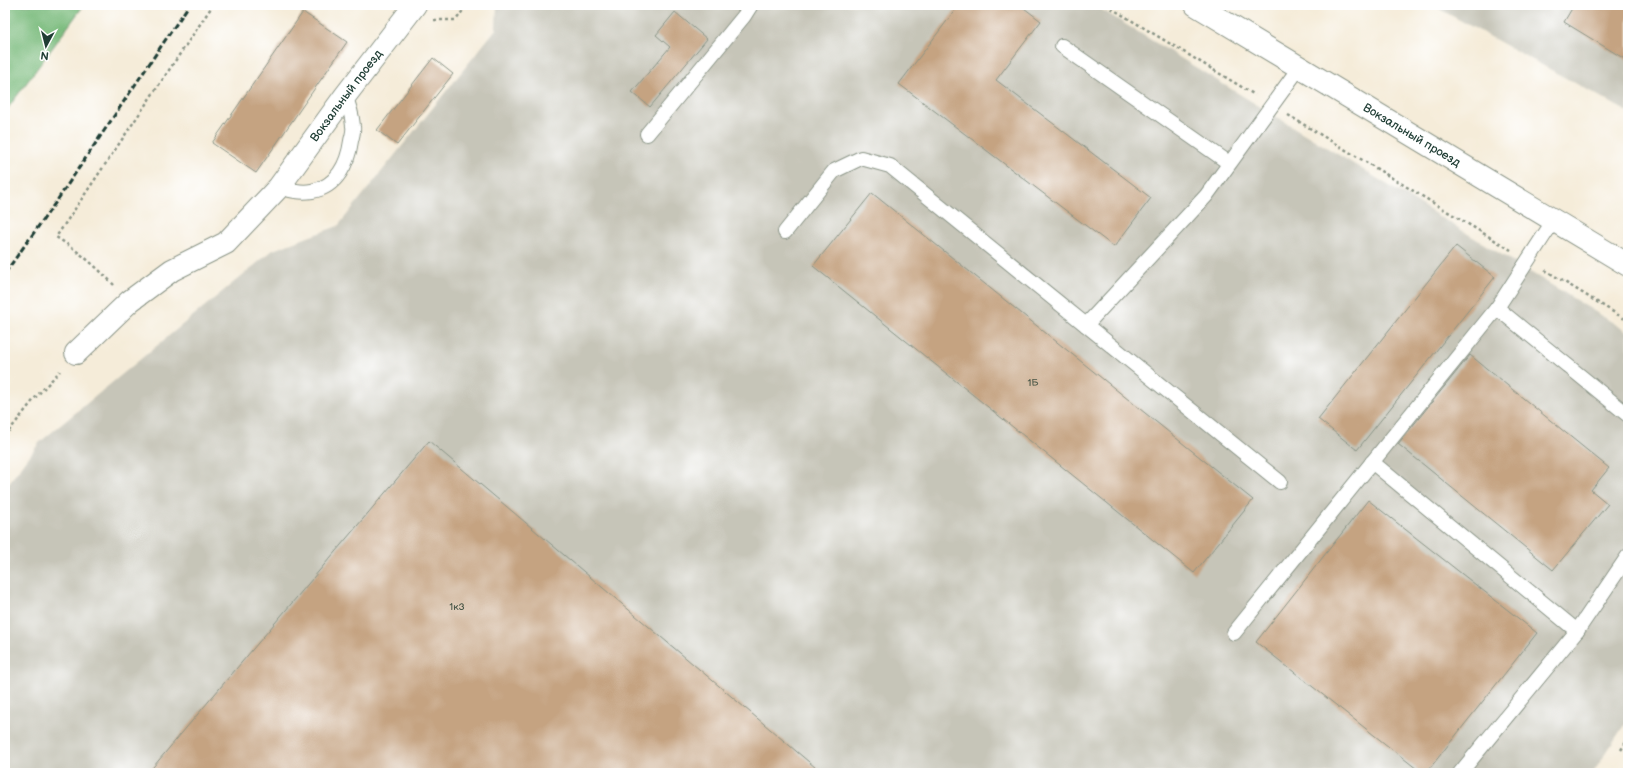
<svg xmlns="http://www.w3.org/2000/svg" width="1633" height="778" font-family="'Balsamiq Sans',sans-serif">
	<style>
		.industrial { fill: #c6c5b8 }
		.forest { fill: #7cbc7e; stroke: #4e7c59 }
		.building { fill: #c5a381 }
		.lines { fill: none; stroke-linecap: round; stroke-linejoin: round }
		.service-casing { stroke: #8a9486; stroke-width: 16 }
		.minor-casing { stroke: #8a9486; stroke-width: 24 }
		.path { stroke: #8a9486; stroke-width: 2.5; stroke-dasharray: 3 3; stroke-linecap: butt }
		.service { stroke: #fff; stroke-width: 14 }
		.minor { stroke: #fff; stroke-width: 22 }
		.rail { stroke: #1f3d34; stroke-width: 3; stroke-dasharray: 6 3; stroke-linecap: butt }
		.labels { text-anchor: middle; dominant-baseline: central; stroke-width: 3; stroke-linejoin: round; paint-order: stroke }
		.number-label { font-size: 10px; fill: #485647 }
		.street-label { font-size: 12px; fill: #1f3d34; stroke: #fff }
	</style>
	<rect width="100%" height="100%" fill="#fff"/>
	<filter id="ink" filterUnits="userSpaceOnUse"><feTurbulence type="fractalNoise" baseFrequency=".025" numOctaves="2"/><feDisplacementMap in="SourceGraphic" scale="8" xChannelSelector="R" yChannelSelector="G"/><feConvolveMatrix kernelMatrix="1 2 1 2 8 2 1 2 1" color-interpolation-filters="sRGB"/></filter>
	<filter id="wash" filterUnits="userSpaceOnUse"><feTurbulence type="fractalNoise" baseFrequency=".012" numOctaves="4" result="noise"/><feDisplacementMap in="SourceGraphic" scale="16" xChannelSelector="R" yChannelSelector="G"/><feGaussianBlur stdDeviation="0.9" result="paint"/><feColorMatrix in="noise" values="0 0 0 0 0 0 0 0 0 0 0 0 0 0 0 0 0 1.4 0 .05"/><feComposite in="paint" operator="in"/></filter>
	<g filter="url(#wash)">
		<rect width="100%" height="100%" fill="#f5ecd9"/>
		<g class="industrial">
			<polygon points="497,5 1094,5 1628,332 1628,719 1593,773 5,773 5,488 40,442 273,250 338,226 496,29"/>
			<polygon points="1432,5 1628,5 1628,112"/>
		</g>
		<polygon class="forest" points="5,5 84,5 5,112"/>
		<g id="blocks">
			<g class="building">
				<polygon points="959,5 1020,5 1041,21 996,80 1151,198 1114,247 899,84"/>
				<polygon points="1574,5 1628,5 1628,61 1564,22"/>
				<polygon points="303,12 347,42 256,173 212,143"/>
				<polygon points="675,12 707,39 650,107 632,92 670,47 656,35"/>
				<polygon points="433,58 453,74 397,145 377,130"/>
				<polygon points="872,193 1253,500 1194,573 813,266"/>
				<polygon points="1456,246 1495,277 1357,450 1318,419"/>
				<polygon points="1470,355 1609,468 1591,490 1608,504 1553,570 1398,444"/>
				<polygon points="429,441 822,773 148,773"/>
				<polygon points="1368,500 1537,633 1426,773 1422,773 1256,642"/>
			</g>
		</g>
	</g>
	<g filter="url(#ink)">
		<use href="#blocks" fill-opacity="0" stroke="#8a9486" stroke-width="1"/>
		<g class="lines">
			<defs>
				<g id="service">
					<polyline points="1062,46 1229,163"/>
					<polyline points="647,134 744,16 751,5"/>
					<path d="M279 187C290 190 300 193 312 191 337 187 348 163 351 141 352 136 354 131 353 126 352 115 349 105 345 96"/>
					<polyline points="785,232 834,171 861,158 890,166 1086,325 1206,196 1299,68"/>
					<polyline points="1497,308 1628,415"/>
					<polyline points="1086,325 1280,482"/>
					<polyline points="1372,462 1577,631"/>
					<polyline points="1234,633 1497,308 1554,220"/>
					<polyline points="1460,773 1577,631 1628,556"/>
				</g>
				<g id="minor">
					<path id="s1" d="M1196 5 1628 265"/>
					<path id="s2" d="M76 353 130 301 172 270 226 243 279 187 345 96 415 5"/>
				</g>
			</defs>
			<use href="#service" class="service-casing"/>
			<use href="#minor" class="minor-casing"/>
			<g class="path">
				<polyline points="1106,5 1255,95"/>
				<polyline points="434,20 456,20 467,5"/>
				<polyline points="1288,115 1511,250"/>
				<polyline points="1545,270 1628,321"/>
				<path d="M114 285C96 266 77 250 56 237L213 5"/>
				<polyline points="5,436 35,398 60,371"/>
				<polyline points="1621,750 1628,739"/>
			</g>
			<use href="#service" class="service"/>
			<use href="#minor" class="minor"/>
			<polyline class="rail" points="5,273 58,199 189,5"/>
		</g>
	</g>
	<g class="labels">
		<g class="number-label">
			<text x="1033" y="383">1Б</text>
			<text x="457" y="607">1к3</text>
		</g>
		<g class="street-label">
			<text stroke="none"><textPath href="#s2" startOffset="378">Вокзальный проезд</textPath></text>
			<text stroke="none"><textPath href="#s1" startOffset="252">Вокзальный проезд</textPath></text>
		</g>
	</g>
	<rect width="1633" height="778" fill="none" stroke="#fff" stroke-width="20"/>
	<g transform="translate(46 46) rotate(187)" stroke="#ffffff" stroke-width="3" paint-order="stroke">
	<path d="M0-3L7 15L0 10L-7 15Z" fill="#1f3d34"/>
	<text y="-6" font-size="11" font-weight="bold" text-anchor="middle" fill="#1f3d34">N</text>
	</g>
</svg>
